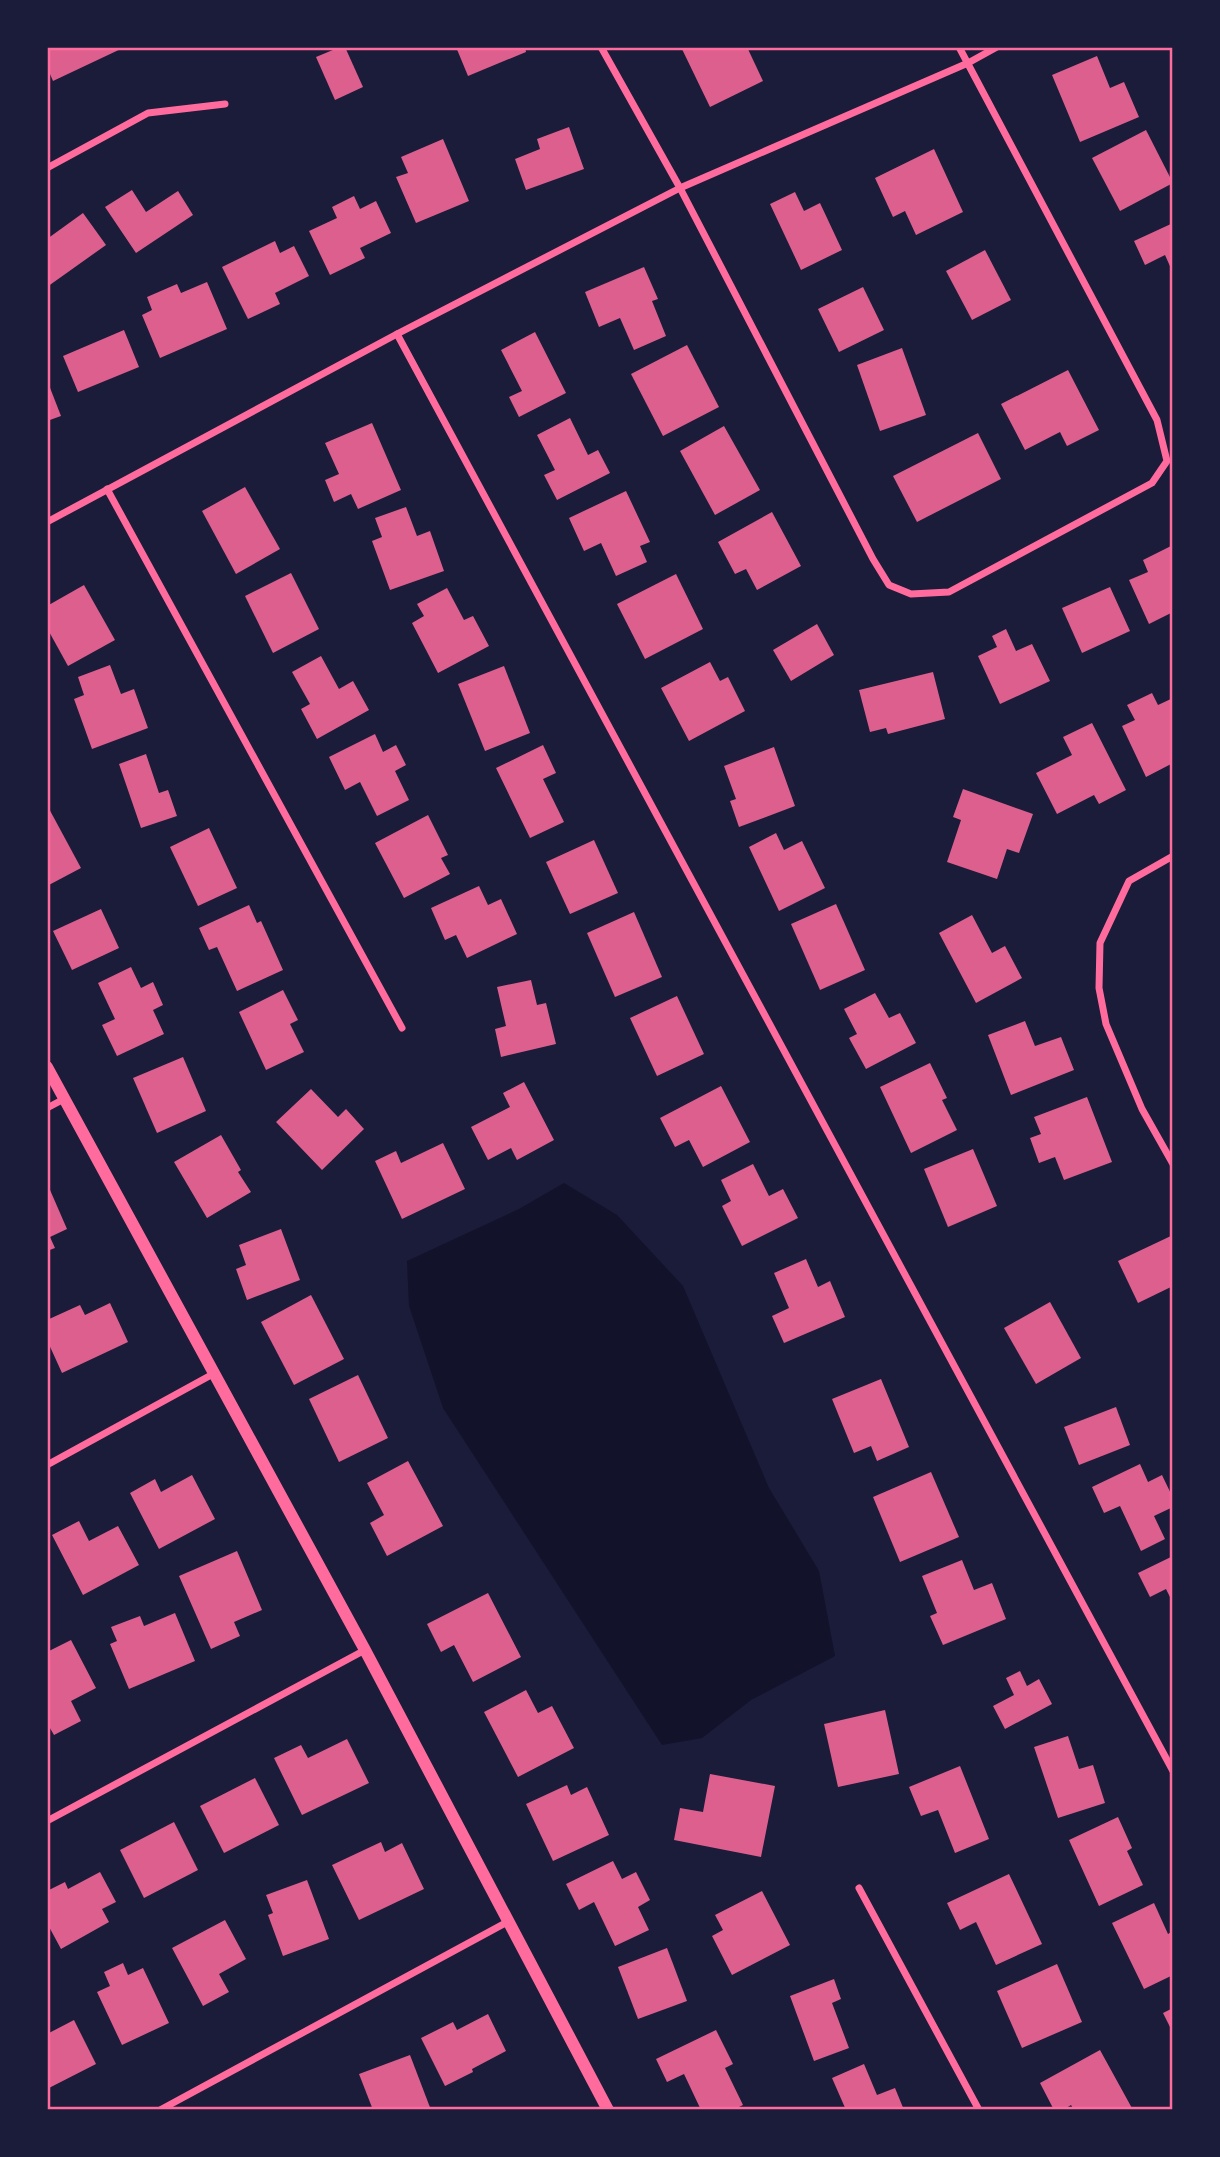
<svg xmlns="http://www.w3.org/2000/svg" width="1220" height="2157" font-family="Roboto,sans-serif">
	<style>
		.water { fill: #12122b }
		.building { fill: #dd5f8e }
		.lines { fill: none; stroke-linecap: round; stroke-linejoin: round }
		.minor { stroke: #ff6b9d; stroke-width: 7 }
		.tertiary { stroke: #ff6b9d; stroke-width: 12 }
		.neatline { fill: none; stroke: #ff6b9d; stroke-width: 2.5 }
	</style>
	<rect width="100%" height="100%" fill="#1b1b3a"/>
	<polygon class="water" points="564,1183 617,1215 683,1286 769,1488 819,1571 835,1656 751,1700 702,1738 662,1745 443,1408 409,1306 407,1261 519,1209"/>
	<g class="building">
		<polygon points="47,47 125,47 53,81 47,67"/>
		<polygon points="340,47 345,47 363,87 335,100 316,57"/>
		<polygon points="456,47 525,47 526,52 468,76"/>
		<polygon points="681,47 747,47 763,81 710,107"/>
		<polygon points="1097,56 1110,88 1124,82 1139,117 1080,142 1052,75"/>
		<polygon points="569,127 584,169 526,190 515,159 540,149 537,139"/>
		<polygon points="1146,130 1173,183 1120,211 1092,158"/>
		<polygon points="443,139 469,201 416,223 396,177 408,173 401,157"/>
		<polygon points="934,149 963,212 916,235 905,211 893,217 875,178"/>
		<polygon points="132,190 146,212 178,191 193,215 136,253 105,207"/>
		<polygon points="795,192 804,211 820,203 842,250 801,270 770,204"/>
		<polygon points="354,196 360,209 376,201 391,233 360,248 365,258 330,275 309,231 337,218 332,207"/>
		<polygon points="83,213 106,245 47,287 47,239"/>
		<polygon points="1173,223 1173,273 1165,255 1145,265 1134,241"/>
		<polygon points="275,241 280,253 294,246 309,276 275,293 280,304 248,319 222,267"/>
		<polygon points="985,250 1011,300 972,320 946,271"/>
		<polygon points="644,267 658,299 652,301 666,336 634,350 620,318 599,327 585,292"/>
		<polygon points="207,282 227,329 160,358 142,315 152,310 147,297 177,284 181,293"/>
		<polygon points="863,287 884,330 839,352 818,309"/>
		<polygon points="124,330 139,367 78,392 63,356"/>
		<polygon points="535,332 566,393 519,417 509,397 522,391 501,350"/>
		<polygon points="687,345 719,407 663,436 631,374"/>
		<polygon points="902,348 926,415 880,431 857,365"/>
		<polygon points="1068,370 1099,430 1067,446 1060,432 1025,450 1001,404"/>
		<polygon points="47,380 61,416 47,421"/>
		<polygon points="570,418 588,455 598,450 610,473 557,500 544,475 555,470 537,435"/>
		<polygon points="372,423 401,490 358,509 351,494 334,502 325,480 339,474 325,443"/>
		<polygon points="724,426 760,490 715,515 680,451"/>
		<polygon points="978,433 1001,479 917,522 893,476"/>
		<polygon points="245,487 280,549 236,574 202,511"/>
		<polygon points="626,491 650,542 640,546 647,562 616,576 601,543 584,551 569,518"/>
		<polygon points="406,507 417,536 430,531 444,571 390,590 372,541 382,537 375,518"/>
		<polygon points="772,512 801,566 757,590 746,569 735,574 718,542"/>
		<polygon points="1173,545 1173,612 1149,624 1129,580 1148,572 1143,560"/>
		<polygon points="291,573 319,629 273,653 245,596"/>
		<polygon points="676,574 703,629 645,659 617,604"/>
		<polygon points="84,585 115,640 68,666 47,628 47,606"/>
		<polygon points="1110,587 1130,631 1082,653 1062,608"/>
		<polygon points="447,588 464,620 473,616 489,646 438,673 412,623 424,616 417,604"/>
		<polygon points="817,624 834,655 791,681 773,650"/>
		<polygon points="1006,629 1016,651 1032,644 1050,681 1000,704 978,656 997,647 992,636"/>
		<polygon points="321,656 339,689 353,681 369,710 317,739 301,709 310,704 292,672"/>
		<polygon points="710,662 720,681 728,677 745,711 689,741 661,688"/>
		<polygon points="110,665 121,694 134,689 148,728 92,749 74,699 84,695 78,677"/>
		<polygon points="504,666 530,733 485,751 458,684"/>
		<polygon points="933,672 945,719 888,734 886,728 870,732 859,690"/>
		<polygon points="1152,693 1158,705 1173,698 1173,763 1146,777 1122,726 1135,720 1127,705"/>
		<polygon points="1092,723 1126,790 1099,804 1094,795 1057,814 1036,773 1072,755 1063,737"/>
		<polygon points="375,734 383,752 396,745 406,765 395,771 409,800 377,816 360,782 345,790 329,757"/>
		<polygon points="543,745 556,773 543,779 564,822 530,838 496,768"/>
		<polygon points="774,747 795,806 739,827 730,801 736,799 724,766"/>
		<polygon points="146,754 159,793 168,790 177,816 141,828 119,764"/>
		<polygon points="963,789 1033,814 1019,853 1007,849 997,879 947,862 961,820 953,817"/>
		<polygon points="47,805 81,868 47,886"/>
		<polygon points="428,815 448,855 441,858 450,874 404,898 375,843"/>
		<polygon points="209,828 237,888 198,906 170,847"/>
		<polygon points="776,833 784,850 802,841 825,888 779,911 749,847"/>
		<polygon points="594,840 618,893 570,914 546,862"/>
		<polygon points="479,886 488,905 501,899 517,934 467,958 456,935 445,940 431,908"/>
		<polygon points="836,904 865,970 820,990 791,924"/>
		<polygon points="249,905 257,923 261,921 283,970 237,991 217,947 209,950 199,928"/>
		<polygon points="101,909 119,948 72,970 53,931"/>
		<polygon points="634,912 662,977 615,997 587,933"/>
		<polygon points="972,915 992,953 1005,946 1022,978 976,1003 939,933"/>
		<polygon points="131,967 141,988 153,982 163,1005 153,1010 164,1034 117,1056 102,1025 115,1019 98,983"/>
		<polygon points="531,980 537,1005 546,1003 556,1044 501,1057 495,1029 506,1026 497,987"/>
		<polygon points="283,990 298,1020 290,1024 304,1052 266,1070 239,1012"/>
		<polygon points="875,993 889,1018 900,1013 916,1043 866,1069 849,1038 857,1034 844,1009"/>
		<polygon points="677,996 704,1054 657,1076 630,1018"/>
		<polygon points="1025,1021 1035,1046 1061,1037 1074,1070 1011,1095 988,1035"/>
		<polygon points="183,1057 206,1111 157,1133 133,1078"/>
		<polygon points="930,1063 947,1098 942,1100 957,1130 911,1153 880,1087"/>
		<polygon points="524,1082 554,1140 517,1160 511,1148 488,1160 471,1127 510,1107 503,1093"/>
		<polygon points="721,1086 750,1142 703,1167 689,1140 675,1147 660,1118"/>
		<polygon points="311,1089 338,1117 346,1109 364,1129 322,1170 276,1122"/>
		<polygon points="1087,1097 1112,1162 1064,1180 1055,1157 1039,1163 1030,1138 1041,1134 1034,1117"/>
		<polygon points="221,1135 241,1170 238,1172 251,1192 207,1218 174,1162"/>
		<polygon points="443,1143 465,1189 402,1219 375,1161 396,1151 401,1163"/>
		<polygon points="973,1149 997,1206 948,1227 924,1169"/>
		<polygon points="753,1164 769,1196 783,1189 798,1218 742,1246 722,1206 731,1201 721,1180"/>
		<polygon points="47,1183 67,1229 50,1237 55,1248 47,1251"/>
		<polygon points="281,1229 300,1280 247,1300 236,1269 246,1265 239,1245"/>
		<polygon points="1173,1235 1173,1286 1138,1303 1118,1261"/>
		<polygon points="806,1259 818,1287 830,1281 845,1317 784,1343 772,1316 789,1308 774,1273"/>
		<polygon points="311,1295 344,1359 294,1385 261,1322"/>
		<polygon points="1050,1302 1081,1358 1036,1384 1004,1328"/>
		<polygon points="110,1303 128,1342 62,1373 47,1340 47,1320 80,1305 85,1315"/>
		<polygon points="358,1375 388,1438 339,1462 309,1399"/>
		<polygon points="881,1379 909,1447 877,1461 871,1446 854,1453 832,1399"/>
		<polygon points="1116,1407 1130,1445 1079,1465 1064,1427"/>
		<polygon points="408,1461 443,1526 387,1556 370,1523 384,1515 367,1483"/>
		<polygon points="1140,1464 1148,1482 1162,1475 1173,1498 1173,1507 1154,1516 1165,1539 1141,1551 1120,1506 1104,1513 1092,1487"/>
		<polygon points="931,1472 959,1537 900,1562 873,1497"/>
		<polygon points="192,1475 215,1519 159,1549 130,1493 155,1479 161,1492"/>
		<polygon points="79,1521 89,1541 118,1526 139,1565 83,1595 52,1535"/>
		<polygon points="237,1551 262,1610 234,1622 240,1636 211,1649 179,1576"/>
		<polygon points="1173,1556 1173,1603 1166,1589 1150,1597 1138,1573"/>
		<polygon points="962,1560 974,1590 992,1583 1006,1619 943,1645 930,1616 937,1613 922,1576"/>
		<polygon points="488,1593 521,1657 473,1682 454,1645 441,1652 427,1624"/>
		<polygon points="175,1613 195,1661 129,1689 110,1644 117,1641 111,1627 140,1616 144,1626"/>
		<polygon points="71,1640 96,1688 71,1701 81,1721 54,1735 47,1723 47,1652"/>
		<polygon points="1020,1671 1027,1686 1039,1679 1052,1704 1005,1729 993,1706 1014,1695 1006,1678"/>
		<polygon points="526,1690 538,1713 552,1706 574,1748 518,1777 484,1712"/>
		<polygon points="885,1710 899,1774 838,1787 824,1724"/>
		<polygon points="1068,1736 1079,1769 1093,1765 1105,1803 1058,1818 1034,1747"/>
		<polygon points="347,1739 369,1783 302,1815 274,1758 301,1745 308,1758"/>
		<polygon points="960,1766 989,1839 955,1853 938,1810 921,1816 909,1787"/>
		<polygon points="710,1774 775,1786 761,1857 674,1840 680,1808 703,1812"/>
		<polygon points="255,1778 279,1825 224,1853 200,1806"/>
		<polygon points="567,1785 571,1795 587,1787 609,1835 553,1861 526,1804"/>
		<polygon points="1118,1817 1132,1848 1127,1851 1143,1885 1099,1906 1069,1840"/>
		<polygon points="174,1822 198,1870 144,1898 120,1850"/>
		<polygon points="381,1842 385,1852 402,1843 424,1889 359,1920 332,1865"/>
		<polygon points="613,1861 622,1879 636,1872 650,1900 638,1907 649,1930 615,1946 594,1902 579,1910 566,1884"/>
		<polygon points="100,1872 116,1902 102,1909 109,1922 61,1949 47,1923 47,1891 65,1882 68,1889"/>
		<polygon points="1009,1874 1042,1944 996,1965 976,1922 960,1930 947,1903"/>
		<polygon points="307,1880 329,1939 283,1956 268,1915 273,1913 266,1895"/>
		<polygon points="762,1891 790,1945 732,1975 712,1936 723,1930 715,1915"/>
		<polygon points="1154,1903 1168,1934 1173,1931 1173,1975 1144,1989 1112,1923"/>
		<polygon points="225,1920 246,1959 219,1974 229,1992 203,2006 172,1948"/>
		<polygon points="667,1948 687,2001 638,2019 618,1967"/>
		<polygon points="123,1963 128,1975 143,1968 169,2023 122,2045 97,1992 110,1986 104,1972"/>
		<polygon points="1057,1964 1082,2022 1022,2048 997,1991"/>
		<polygon points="834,1979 841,1999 832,2003 849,2048 814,2061 790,1996"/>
		<polygon points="1173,2008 1173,2033 1163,2013"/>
		<polygon points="488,2014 506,2051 472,2069 473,2072 445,2086 421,2038 453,2022 457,2030"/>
		<polygon points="74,2020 96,2064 47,2089 47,2028 49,2033"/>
		<polygon points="716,2030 733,2064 725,2068 743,2105 733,2110 701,2110 684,2074 667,2082 656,2059"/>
		<polygon points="1100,2050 1133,2110 1074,2110 1071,2105 1063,2110 1054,2110 1040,2083"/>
		<polygon points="410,2055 431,2110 373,2110 359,2074"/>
		<polygon points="864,2064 877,2095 895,2088 904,2110 846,2110 832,2078"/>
	</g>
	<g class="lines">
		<g class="minor">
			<polyline points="601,47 680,188 873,559 889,585 911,594 949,592 1152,483 1167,461 1157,420 959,47"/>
			<polyline points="47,168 148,113 225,104"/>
			<polyline points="397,334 1173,1771"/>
			<polyline points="107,489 402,1028"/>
			<polyline points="47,522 397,334 680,188 968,63 997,47"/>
			<polyline points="1173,856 1129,881 1100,943 1099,988 1106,1024 1142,1109 1173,1164"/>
			<polyline points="47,1108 64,1099"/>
			<polyline points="47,1465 213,1374"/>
			<polyline points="47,1821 365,1650"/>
			<polyline points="859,1888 979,2110"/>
			<polyline points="160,2110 509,1921"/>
		</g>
		<polyline class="tertiary" points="47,1067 365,1650 608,2110"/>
	</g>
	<rect width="1220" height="2157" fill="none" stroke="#1b1b3a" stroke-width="98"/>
	<rect x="49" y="49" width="1122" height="2059" class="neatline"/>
</svg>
